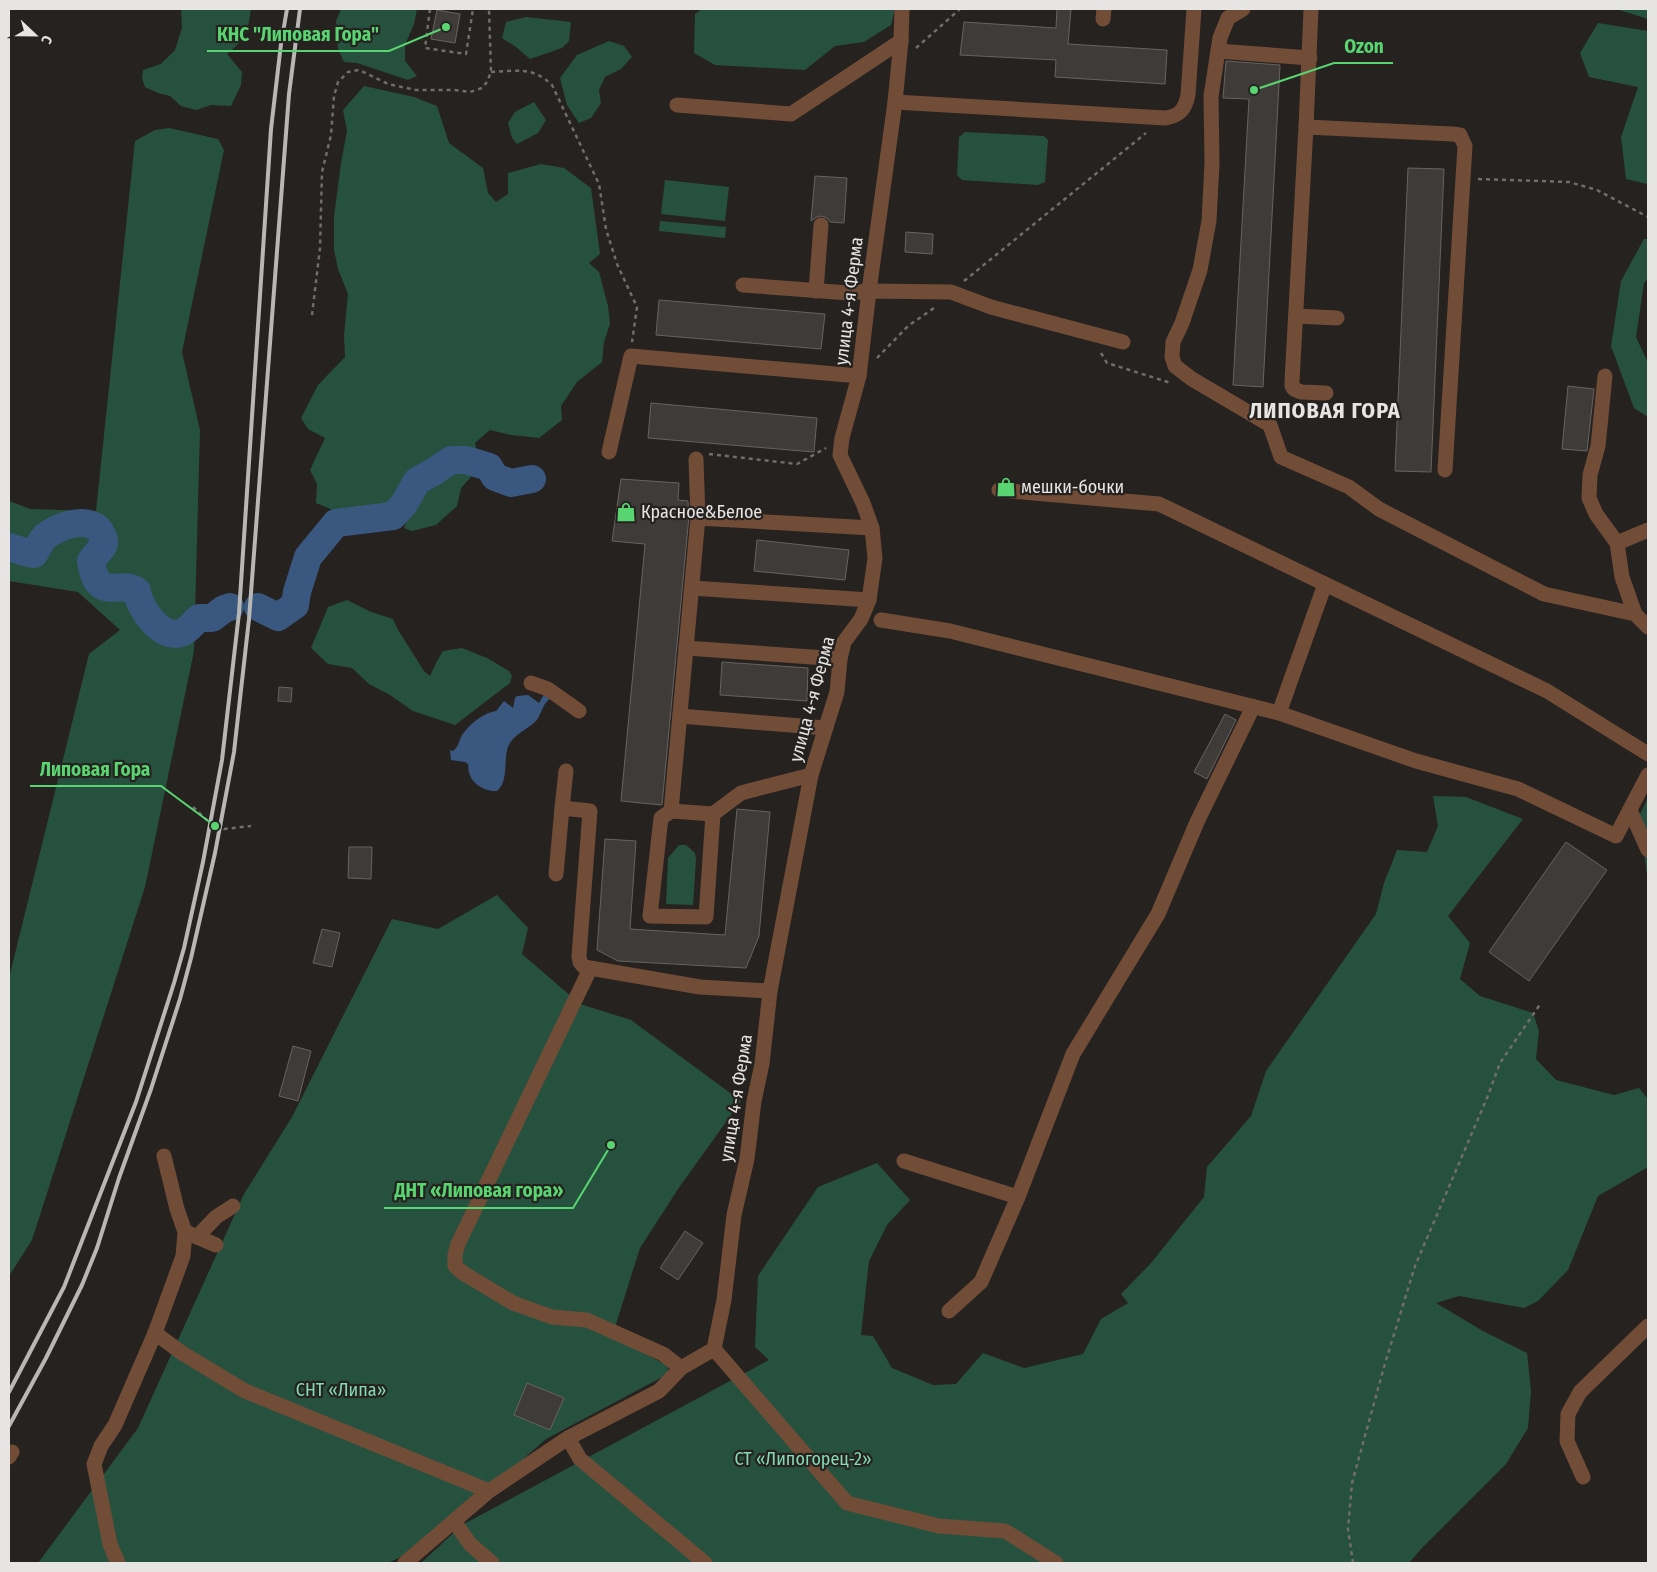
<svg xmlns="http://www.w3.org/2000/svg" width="1657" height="1572" font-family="'Fira Sans Condensed',sans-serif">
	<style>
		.green { fill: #27513f }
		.water { fill: #3a587f }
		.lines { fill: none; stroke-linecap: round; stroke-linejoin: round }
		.river { stroke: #3a587f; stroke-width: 28 }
		.building { fill: #3f3b39; stroke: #686361 }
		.path { stroke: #706d6b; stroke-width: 2.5; stroke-dasharray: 4 4; stroke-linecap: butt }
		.minor { stroke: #714c37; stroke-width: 15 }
		.rail { stroke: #b9b7b5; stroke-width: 4 }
		.labels { text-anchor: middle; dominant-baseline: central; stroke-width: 4.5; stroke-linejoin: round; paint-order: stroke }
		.street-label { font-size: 18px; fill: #e7e5e3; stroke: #252220 }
		.poi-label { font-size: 18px; fill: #e7e5e3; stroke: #252220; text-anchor: start }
		.park-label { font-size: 18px; fill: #83dbb4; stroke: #252220 }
		.district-label { font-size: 22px; font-weight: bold; letter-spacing: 1px; fill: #e7e5e3; stroke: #252220 }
		.leader { fill: none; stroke: #58d570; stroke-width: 2 }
		.callout-dot { fill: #58d570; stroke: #252220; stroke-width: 2 }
		.callout-label { font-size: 19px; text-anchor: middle; font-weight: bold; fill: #58d570; stroke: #252220; stroke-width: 4.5; stroke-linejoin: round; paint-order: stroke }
	</style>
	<rect width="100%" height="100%" fill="#252220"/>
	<g class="green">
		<path d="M181 9H251C247 34 247 38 227 54L242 72 241 85 231 106 211 105 196 110 181 106 170 96 158 93 145 87 142 78 143 70 161 64 175 50 182 28Z"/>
		<polygon points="341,9 417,9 414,24 405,45 405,61 417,76 408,80 357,63 344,62 338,49 336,21"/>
		<polygon points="702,9 895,9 891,25 864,42 835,46 805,70 715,65 694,53 695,14"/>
		<polygon points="1616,9 1648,9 1648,19"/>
		<polygon points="526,17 571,22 569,41 562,48 530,59 516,47 502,38 506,22"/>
		<polygon points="1598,23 1648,31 1648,184 1626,179 1621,137 1638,87 1589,77 1580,53"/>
		<polygon points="609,41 624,46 632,57 621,69 605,77 599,90 601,103 591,118 579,123 567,105 560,78 577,55"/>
		<polygon points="364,86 414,97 437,106 449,143 483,168 488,193 496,202 508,194 508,173 541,164 564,168 591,188 600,254 589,263 599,272 608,306 610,324 604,342 602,362 577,382 561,406 562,420 539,438 511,435 490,430 475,443 480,467 461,488 457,506 436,525 412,531 404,528 413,504 416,492 404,495 393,507 373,512 358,510 345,515 316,503 317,484 310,470 325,438 308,429 301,418 318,385 345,357 344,335 348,294 338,269 334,250 334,216 341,163 347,131 343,110"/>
		<polygon points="534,102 546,120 538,133 517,144 512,138 508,123 515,112"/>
		<polygon points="169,128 218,139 224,150 182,352 200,430 194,651 145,887 32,1240 9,1276 9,978 89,654 120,630 78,592 9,581 9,501 30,509 96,511 135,141 155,130"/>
		<polygon points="965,132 1044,136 1048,140 1045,182 1038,185 962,180 957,175 959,137"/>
		<polygon points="665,180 729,187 725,221 661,214"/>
		<polygon points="660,221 726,227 725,238 659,231"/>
		<polygon points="1644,239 1648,239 1648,278 1644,283 1636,337 1648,363 1648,417 1634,408 1611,346 1621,281"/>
		<polygon points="347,600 371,612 393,619 398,630 424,671 430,676 437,661 443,651 462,648 487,658 509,671 512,676 510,683 455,725 413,711 390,695 369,684 352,668 328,664 311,648 328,607"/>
		<polygon points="1433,796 1466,797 1523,819 1448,916 1470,943 1460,979 1480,996 1533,1013 1539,1031 1536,1059 1556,1080 1614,1095 1639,1088 1648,1099 1648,1167 1598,1196 1568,1270 1538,1301 1524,1308 1459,1296 1436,1303 1483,1331 1527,1353 1531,1391 1528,1428 1506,1464 1421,1549 1409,1563 421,1563 462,1525 769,1360 755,1347 758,1276 818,1187 877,1163 910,1200 887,1225 869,1261 861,1335 873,1336 892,1368 933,1385 956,1384 983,1353 1024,1368 1083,1354 1101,1319 1128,1303 1121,1294 1151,1263 1204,1197 1207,1167 1251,1116 1266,1071 1376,914 1384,883 1397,850 1427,852 1438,826"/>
		<polygon points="1648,798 1648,882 1639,816"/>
		<polygon points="679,845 686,845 695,853 696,859 693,905 666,904 668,858"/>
		<polygon points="497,895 528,928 522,954 580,1004 631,1020 741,1101 678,1189 640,1248 616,1324 624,1342 668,1366 668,1374 546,1439 495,1484 405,1555 388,1563 38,1563 138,1428 244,1194 292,1117 392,919 438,929"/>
	</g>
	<path class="water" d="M546 691 550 699C542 704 542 714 536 721 527 730 513 734 508 747 503 761 509 781 497 791 486 792 471 784 469 772 468 770 469 767 468 764L465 762 451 760 450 750 453 751C458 747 459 742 461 737 468 725 483 713 496 711L504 701 513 708 515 698 517 696 528 695 539 703Z"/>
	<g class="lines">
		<g class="river">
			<path d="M9 547C18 549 24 553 34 554 38 548 41 539 47 535 61 525 93 514 102 535 104 538 105 543 103 546 101 550 94 556 91 561 97 604 118 579 137 591 139 608 161 640 181 633 188 631 193 623 199 618H212L224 609 230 607"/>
			<polyline points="258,607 278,617 295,605 297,592 308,557 336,523 393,516 404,504 417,481 435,471 451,460 466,460 489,467 495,477 511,483 532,479"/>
		</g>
	</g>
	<g class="building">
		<polygon points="1057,9 1071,9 1068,44 1167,50 1165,84 1055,77 1056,60 960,55 964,22 1056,28"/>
		<polygon points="437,10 460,14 455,43 431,39"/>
		<polygon points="1226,61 1280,65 1263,387 1233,385 1249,99 1223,98"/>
		<polygon points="1408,168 1444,169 1431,472 1395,471"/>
		<polygon points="815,176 847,178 844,223 830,222 827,218 821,216 817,217 811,221"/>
		<polygon points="906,232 933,234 932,254 905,252"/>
		<polygon points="659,300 825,314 821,349 656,335"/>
		<polygon points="1568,386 1594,389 1587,451 1562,449"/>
		<polygon points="651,403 817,418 814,452 648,438"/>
		<polygon points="621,479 679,483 678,500 688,501 689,516 662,805 621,801 645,544 612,541"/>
		<polygon points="757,540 849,550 845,580 754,571"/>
		<polygon points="722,662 808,668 807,701 720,695"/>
		<polygon points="279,687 292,688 291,702 278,701"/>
		<polygon points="1225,714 1236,720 1207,779 1194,772"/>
		<polygon points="737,809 770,812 759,936 746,968 618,961 597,950 605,839 636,841 630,929 725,935"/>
		<polygon points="1566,842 1607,870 1529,981 1489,952"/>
		<polygon points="349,847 372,847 371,879 348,878"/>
		<polygon points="322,929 340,933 332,967 313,963"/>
		<polygon points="293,1046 311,1051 298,1101 279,1096"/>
		<polygon points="685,1231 703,1243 678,1280 660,1268"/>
		<polygon points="527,1383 564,1398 550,1430 514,1415"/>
	</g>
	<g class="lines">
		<g class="path">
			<polyline points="430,9 425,48 466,54 473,9"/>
			<polyline points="916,48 960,9"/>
			<path d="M491 72C517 71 532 66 552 85L599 184 606 229 617 264 637 307 632 342"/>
			<polyline points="1478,179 1569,182 1597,190 1648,217"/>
			<polyline points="964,281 1146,133"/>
			<polyline points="312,315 320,248 322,172 331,135 334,96 338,82 348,72 359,70 388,84 416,90 454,90 470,92 482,88 487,82 491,72 489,9"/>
			<polyline points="1101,353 1107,363 1171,383"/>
			<polyline points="877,358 908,326 934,308"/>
			<polyline points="1280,416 1287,409 1289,402"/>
			<polyline points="709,454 797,464 826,448"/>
			<polyline points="193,807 210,823 221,824 224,829 251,826"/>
			<polyline points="1353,1563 1348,1529 1352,1483 1384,1367 1415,1266 1487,1098 1500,1063 1541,1003"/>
		</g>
		<g class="minor">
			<polyline points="1243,9 1228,18 1220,38 1211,96 1212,163 1209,221 1200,270 1182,323 1173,342 1172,357 1175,366 1192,379 1270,425 1281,457 1349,487 1379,509 1544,594 1635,614 1648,627"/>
			<polyline points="1311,9 1306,127 1292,381 1292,386 1294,389 1301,392 1326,393"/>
			<polyline points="1103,19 1104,9"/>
			<polyline points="1218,51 1310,58"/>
			<path d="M895 102 1165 118C1180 116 1185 109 1188 95L1194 9"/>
			<polyline points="677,105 791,114 901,41"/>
			<polyline points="1306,127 1452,134 1460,135 1465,146 1445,470"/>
			<polyline points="743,285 849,293 869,291 951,292 991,307 1123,342"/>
			<polyline points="816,291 821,225"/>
			<polyline points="1296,316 1337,318"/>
			<polyline points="1605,376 1598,446 1590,475 1589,498 1596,514 1617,543 1622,577 1635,614"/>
			<polyline points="609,452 631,356 859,376"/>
			<polyline points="999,490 1159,504 1547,691 1648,754"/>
			<polyline points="698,518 872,528"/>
			<polyline points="1617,543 1648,530"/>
			<polyline points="692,588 869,600"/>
			<polyline points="881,620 950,631 1279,713 1416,761 1518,789 1616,836 1648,775"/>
			<polyline points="686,648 840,659"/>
			<polyline points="531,683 548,689 579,711"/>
			<polyline points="1279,713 1325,584"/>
			<polyline points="680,716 826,728"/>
			<polyline points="562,808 566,771"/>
			<polyline points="1630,810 1648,850"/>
			<polyline points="671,811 698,518 696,459"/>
			<polyline points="713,814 706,917 650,916 661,818 671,811 713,814 741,793 811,775"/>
			<polyline points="556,874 562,808 590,811 579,956 580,962 584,967 700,987 770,991"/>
			<polyline points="590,969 458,1244 455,1255 455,1266 463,1273 513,1303 552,1317 587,1320 663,1354 681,1368"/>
			<polyline points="904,1161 1018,1197"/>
			<polyline points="188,1233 216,1245"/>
			<polyline points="197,1237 216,1217 233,1206"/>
			<polyline points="949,1311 981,1282 1018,1197 1073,1054 1158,914 1197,822 1253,707"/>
			<polyline points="155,1333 182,1353 245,1391 489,1491"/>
			<polyline points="714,1349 724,1300 734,1215 747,1159 754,1101 762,1064 770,991 811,775 837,692 840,659 844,642 861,619 869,600 875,558 872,528 863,503 840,455 842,438 859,376 869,291 895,102 901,41 902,9"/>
			<polyline points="714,1349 847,1503 939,1526 1005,1531 1056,1563"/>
			<polyline points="568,1438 580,1459 705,1563"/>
			<polyline points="9,1457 12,1452"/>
			<polyline points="1583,1477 1567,1441 1568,1414 1580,1392 1648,1326"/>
			<polyline points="454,1521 470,1544 492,1563"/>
			<polyline points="118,1563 110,1544 94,1464 101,1446 115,1425 155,1333 183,1256 185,1232 177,1209 164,1156"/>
			<polyline points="405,1563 489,1491 568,1438 659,1391 681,1368 714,1349"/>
		</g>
		<g class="rail">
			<polyline points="9,1392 64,1287 136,1102 174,983 184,948 203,862 222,760 239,613 271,129 281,44 287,9"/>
			<polyline points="9,1426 46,1358 82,1285 97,1248 119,1178 151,1089 180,999 191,958 215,853 234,752 249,619 289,94 300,9"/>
		</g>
	</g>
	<defs>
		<symbol id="shop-bare" viewBox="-9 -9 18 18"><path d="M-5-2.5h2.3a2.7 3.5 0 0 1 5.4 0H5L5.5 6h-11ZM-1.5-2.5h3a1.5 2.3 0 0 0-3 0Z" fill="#58d570" stroke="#252220" stroke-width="2.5" paint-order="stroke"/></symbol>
	</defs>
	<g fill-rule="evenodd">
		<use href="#shop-bare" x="992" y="473" width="28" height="28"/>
		<use href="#shop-bare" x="612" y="498" width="28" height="28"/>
	</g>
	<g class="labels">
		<g class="street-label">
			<text transform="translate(849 301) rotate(-83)">улица 4-я Ферма</text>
			<text transform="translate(812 699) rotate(-75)">улица 4-я Ферма</text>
			<text transform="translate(736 1098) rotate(-81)">улица 4-я Ферма</text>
		</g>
		<g class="poi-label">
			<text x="1021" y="487">мешки-бочки</text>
			<text x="641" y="512">Красное&amp;Белое</text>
		</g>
		<g class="park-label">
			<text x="341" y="1390">СНТ «Липа»</text>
			<text x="803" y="1459">СТ «Липогорец-2»</text>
		</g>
		<g class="district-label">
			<text x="1325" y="410">ЛИПОВАЯ ГОРА</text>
		</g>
	</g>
	<path class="leader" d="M446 27L389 51H207M1254 90L1334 63H1393M215 826L161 786H30M611 1145L573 1208H384"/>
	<g class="callout-dot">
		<circle cx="446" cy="27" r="5"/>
		<circle cx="1254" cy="90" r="5"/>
		<circle cx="215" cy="826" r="5"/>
		<circle cx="611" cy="1145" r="5"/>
	</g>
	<g class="callout-label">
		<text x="298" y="41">КНС "Липовая Гора"</text>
		<text x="1364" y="53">Ozon</text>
		<text x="95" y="776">Липовая Гора</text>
		<text x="479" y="1197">ДНТ «Липовая гора»</text>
	</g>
	<rect width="1657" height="1572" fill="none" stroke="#e7e5e3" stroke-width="20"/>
	<g transform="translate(35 35) rotate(112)" stroke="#252220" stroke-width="4" paint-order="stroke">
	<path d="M0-4L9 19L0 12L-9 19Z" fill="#e7e5e3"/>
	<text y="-8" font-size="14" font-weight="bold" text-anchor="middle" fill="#e7e5e3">С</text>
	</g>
</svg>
